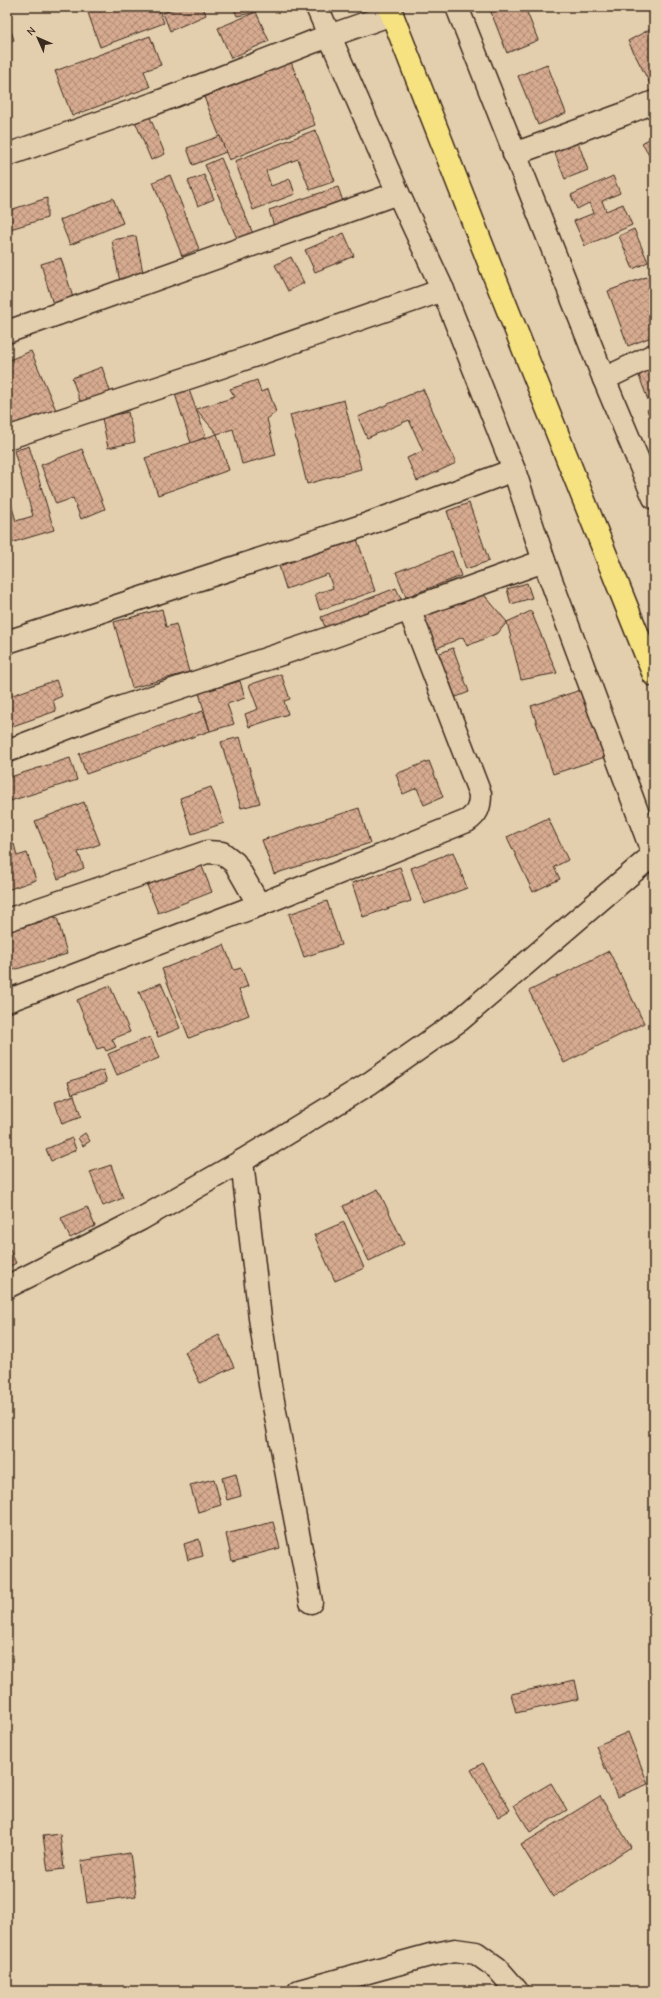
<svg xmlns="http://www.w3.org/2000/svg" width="661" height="1998" font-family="'Comic Neue',sans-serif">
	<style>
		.building { fill: url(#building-cross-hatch); stroke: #3b2a1e }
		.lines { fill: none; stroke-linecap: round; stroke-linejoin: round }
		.minor-casing { stroke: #3b2a1e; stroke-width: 25 }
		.trunk-casing { stroke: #3b2a1e; stroke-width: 25 }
		.minor { stroke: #e3cead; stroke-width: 22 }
		.trunk { stroke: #f6e281; stroke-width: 22 }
	</style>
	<defs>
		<pattern id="building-cross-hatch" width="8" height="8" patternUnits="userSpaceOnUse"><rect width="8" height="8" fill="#d6ab90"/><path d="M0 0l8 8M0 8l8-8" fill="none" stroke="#af8b75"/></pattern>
	</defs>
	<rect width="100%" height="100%" fill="#e3cead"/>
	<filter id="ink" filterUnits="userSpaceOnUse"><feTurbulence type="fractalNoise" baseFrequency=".025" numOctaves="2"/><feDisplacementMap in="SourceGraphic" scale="8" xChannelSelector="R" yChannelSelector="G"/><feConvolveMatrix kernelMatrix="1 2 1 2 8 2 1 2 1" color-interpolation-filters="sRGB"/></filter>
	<g filter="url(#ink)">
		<g class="building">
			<polygon points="86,7 158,7 164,23 100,47"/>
			<polygon points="178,7 203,7 206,15 170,31 163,13"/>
			<polygon points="233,7 255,7 256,12 237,16"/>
			<polygon points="489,7 525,7 538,40 507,53"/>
			<polygon points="256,12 269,41 231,58 218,28"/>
			<polygon points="7,19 14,40 7,42"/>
			<polygon points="654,27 654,82 650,84 628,41"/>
			<polygon points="150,36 161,65 144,71 150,87 72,116 55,71"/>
			<polygon points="291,62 315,125 229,160 204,97"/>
			<polygon points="547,64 566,113 538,125 518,76"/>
			<polygon points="149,115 165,154 151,160 135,121"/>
			<polygon points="315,130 335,181 310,190 298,159 266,171 271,186 290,179 295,194 253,210 235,161"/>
			<polygon points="220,136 226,152 193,165 187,148"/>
			<polygon points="654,136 654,162 642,143"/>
			<polygon points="578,142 588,170 565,179 554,151"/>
			<polygon points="221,158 254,236 239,243 205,165"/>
			<polygon points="170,175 199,249 182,256 153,182"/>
			<polygon points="204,175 214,199 198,206 188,181"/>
			<polygon points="613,176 620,193 602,201 606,211 623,204 632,225 585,246 574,221 594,213 589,203 577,209 571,195"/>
			<polygon points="338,187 345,207 275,230 269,210"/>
			<polygon points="47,198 47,218 7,230 7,211"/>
			<polygon points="113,198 123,223 70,245 60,220"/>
			<polygon points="634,229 648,262 633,269 619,236"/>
			<polygon points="344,233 354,256 315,272 305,250"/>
			<polygon points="136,236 144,278 120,282 112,240"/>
			<polygon points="291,257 304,283 288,291 275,265"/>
			<polygon points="61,258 74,301 54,308 41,264"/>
			<polygon points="654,274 654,336 628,346 608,291"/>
			<polygon points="31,351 56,410 10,429 7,422 7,361"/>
			<polygon points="652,362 654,368 654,398 648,400 636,368"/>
			<polygon points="102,367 111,394 81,404 72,378"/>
			<polygon points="257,380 261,392 268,389 276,412 267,419 276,455 242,464 233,429 217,434 196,409 235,397 230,389"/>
			<polygon points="188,387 206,437 191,443 174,391"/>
			<polygon points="423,389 456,463 417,481 407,458 423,451 409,420 367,438 358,417"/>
			<polygon points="344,400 361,469 307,484 290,415"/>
			<polygon points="654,407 654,427 647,410"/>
			<polygon points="128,412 135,442 108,448 102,418"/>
			<polygon points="217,434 229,470 158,495 145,458"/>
			<polygon points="29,446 54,530 7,544 7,490 16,521 33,516 14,451"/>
			<polygon points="82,449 105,509 81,519 73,498 56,504 41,465"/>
			<polygon points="469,503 489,561 466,569 447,511"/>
			<polygon points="357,539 375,591 320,610 315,594 333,588 328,574 286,589 279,566"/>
			<polygon points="452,551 461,576 406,597 396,572"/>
			<polygon points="527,583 532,598 511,604 507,589"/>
			<polygon points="396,588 403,603 327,632 321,617"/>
			<polygon points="481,591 507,622 498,633 467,646 463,637 435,649 421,616"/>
			<polygon points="162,609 166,627 176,624 189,672 132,688 114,622"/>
			<polygon points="531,611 557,673 521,680 507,622"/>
			<polygon points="453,648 469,692 451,699 435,655"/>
			<polygon points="281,674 290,699 284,701 288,714 249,727 245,714 258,709 249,685"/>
			<polygon points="56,680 62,696 53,700 56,711 7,728 7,697"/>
			<polygon points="240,681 245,698 227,704 234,724 210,731 199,693"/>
			<polygon points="587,688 608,756 553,774 531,706"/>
			<polygon points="203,711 210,731 86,774 79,754"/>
			<polygon points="240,737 260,803 241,808 221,742"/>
			<polygon points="70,758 77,780 7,802 7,778"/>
			<polygon points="429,761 443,797 424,805 417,788 403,794 396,774"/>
			<polygon points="211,787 224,823 192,834 180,798"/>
			<polygon points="84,802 100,844 78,852 84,868 58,879 35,821"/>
			<polygon points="359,808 370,843 274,874 262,840"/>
			<polygon points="548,818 568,860 554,867 560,879 533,892 507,837"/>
			<polygon points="14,844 17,856 27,853 36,880 7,890 7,846"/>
			<polygon points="453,852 467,888 424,904 411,868"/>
			<polygon points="201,864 212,892 158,913 147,885"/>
			<polygon points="400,867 411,901 363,917 352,883"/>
			<polygon points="327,901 341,945 304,957 289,914"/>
			<polygon points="57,917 67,954 13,970 7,948 7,932"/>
			<polygon points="224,945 234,970 241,968 248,986 239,990 249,1015 189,1038 162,969"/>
			<polygon points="609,951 644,1023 564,1063 529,991"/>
			<polygon points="161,983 180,1028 158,1037 139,992"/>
			<polygon points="110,986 130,1032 112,1039 116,1047 106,1051 104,1047 97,1049 77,1000"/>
			<polygon points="150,1037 159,1058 117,1075 108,1054"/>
			<polygon points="103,1070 107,1082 72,1094 68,1082"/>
			<polygon points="74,1095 81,1117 62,1124 55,1102"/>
			<polygon points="85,1133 90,1141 83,1146 78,1138"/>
			<polygon points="72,1138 76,1150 51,1161 46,1149"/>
			<polygon points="111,1165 123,1198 103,1206 90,1172"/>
			<polygon points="378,1189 404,1244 369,1261 343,1206"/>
			<polygon points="87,1207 95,1226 70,1238 61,1218"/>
			<polygon points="344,1222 364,1268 335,1281 314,1235"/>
			<polygon points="7,1244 16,1263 7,1268"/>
			<polygon points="219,1335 234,1367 200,1383 185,1352"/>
			<polygon points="236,1474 241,1496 227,1500 222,1478"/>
			<polygon points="214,1479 221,1505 198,1512 190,1485"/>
			<polygon points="273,1522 280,1548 232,1561 226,1534"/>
			<polygon points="199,1539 203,1556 188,1560 184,1544"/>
			<polygon points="575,1680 579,1699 516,1713 511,1694"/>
			<polygon points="628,1732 648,1784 617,1797 596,1746"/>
			<polygon points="483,1763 510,1810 498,1817 471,1770"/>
			<polygon points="551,1783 567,1810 530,1832 514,1805"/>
			<polygon points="600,1796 631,1847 553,1897 521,1845"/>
			<polygon points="60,1834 64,1869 48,1871 43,1836"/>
			<polygon points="130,1853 136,1896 87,1903 81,1861"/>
		</g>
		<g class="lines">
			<defs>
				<g id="minor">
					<polyline points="317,7 398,193 443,290 514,470 544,561 654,857"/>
					<polyline points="457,7 604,379 654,498"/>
					<polyline points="514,154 624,114 654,102"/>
					<polyline points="7,155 153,104 315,41 392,14"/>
					<polyline points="7,332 398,193"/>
					<polyline points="604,379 654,355"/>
					<polyline points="7,438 221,367 443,290"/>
					<polyline points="7,642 365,525 514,470"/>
					<polyline points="7,751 122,707 326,639 544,561"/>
					<polyline points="7,920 207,852 222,853 235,863 259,905"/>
					<path d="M7 1001 259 905 467 821C477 814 480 808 480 794L409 609"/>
					<polyline points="242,1161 260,1318 270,1385 311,1602"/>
					<polyline points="7,1287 141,1219 242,1161 370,1083 460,1020 654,854"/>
					<polyline points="299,1991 430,1955 455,1950 476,1953 497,1968 517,1991"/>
				</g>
				<polyline id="trunk" points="389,7 493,273 654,675"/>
			</defs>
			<use href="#minor" class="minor-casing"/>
			<use href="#trunk" class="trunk-casing"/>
			<use href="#minor" class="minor"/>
			<use href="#trunk" class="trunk"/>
		</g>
	</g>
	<rect width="661" height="1998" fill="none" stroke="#e3cead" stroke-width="24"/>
	<rect x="12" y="12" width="637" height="1974" fill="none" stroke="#3b2a1e" stroke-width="1.5" filter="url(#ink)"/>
	<g transform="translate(38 38) rotate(315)" stroke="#e3cead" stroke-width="3" paint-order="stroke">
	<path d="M0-3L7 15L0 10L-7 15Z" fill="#3b2a1e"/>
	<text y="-6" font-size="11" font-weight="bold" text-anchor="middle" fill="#3b2a1e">N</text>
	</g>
</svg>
